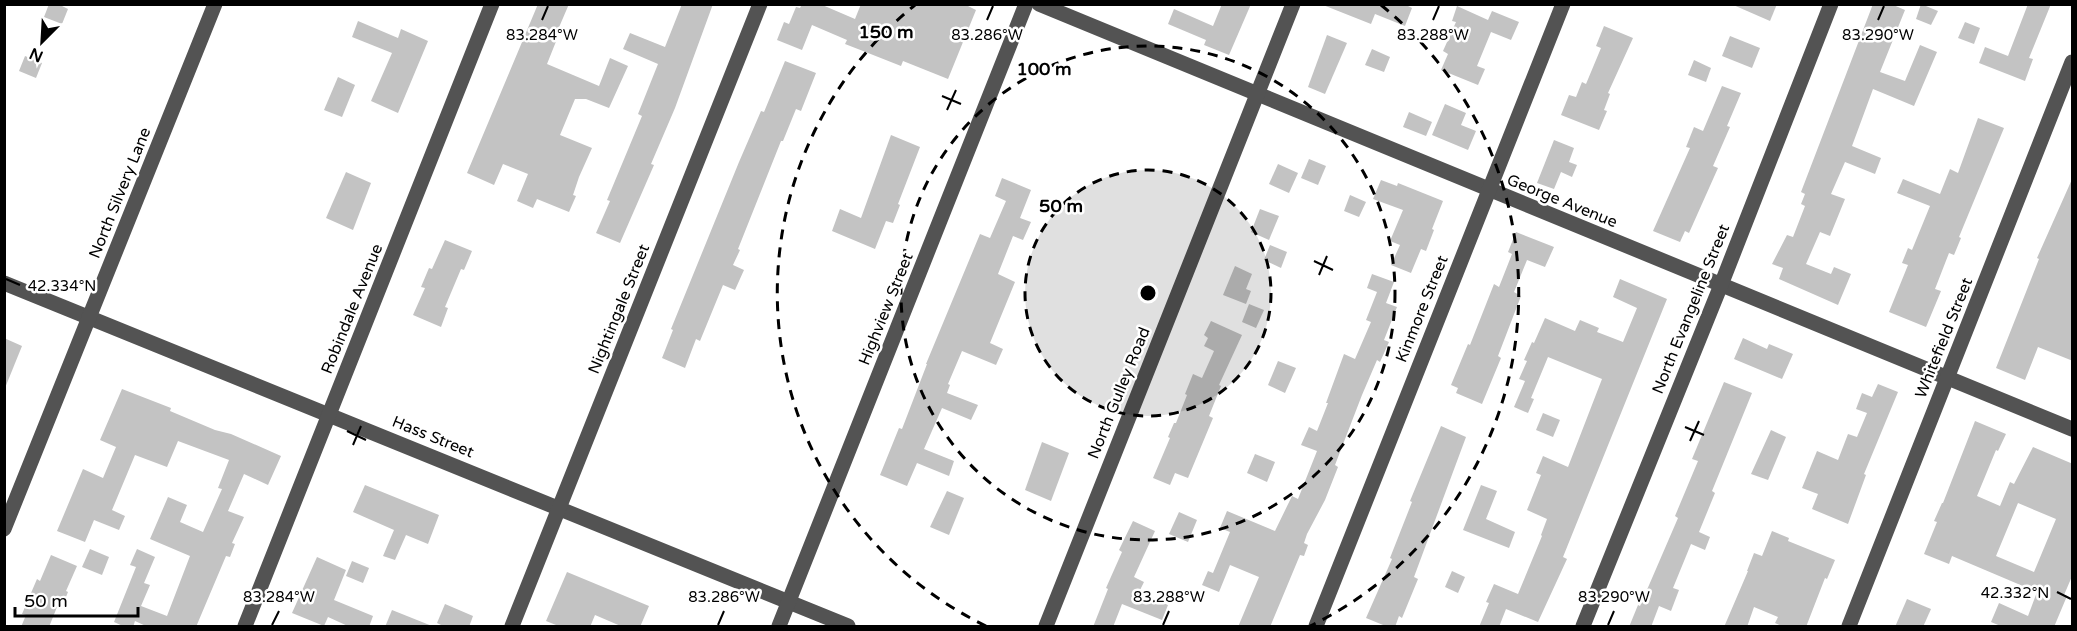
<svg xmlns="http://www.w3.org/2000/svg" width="2077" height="631" font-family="'Varela Round',sans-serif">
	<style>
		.building { fill: #c3c3c3; fill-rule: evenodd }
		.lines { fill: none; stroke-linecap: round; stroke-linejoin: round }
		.minor { stroke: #535353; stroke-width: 15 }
		.ticks { fill: none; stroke: #000; stroke-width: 2 }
		.ring { fill: none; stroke: #000; stroke-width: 3; stroke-dasharray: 10 8 }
		.labels { text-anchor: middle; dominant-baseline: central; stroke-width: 5; stroke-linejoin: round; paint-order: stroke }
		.street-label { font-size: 16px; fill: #000; stroke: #fff }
		.ticks-label { font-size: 15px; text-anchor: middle; fill: #000; stroke: #fff; stroke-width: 5; stroke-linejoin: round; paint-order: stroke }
		.centre { fill: #000; stroke: #fff; stroke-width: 3 }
		.ring-label { font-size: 18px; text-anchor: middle; font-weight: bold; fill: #000; stroke: #fff; stroke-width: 5; stroke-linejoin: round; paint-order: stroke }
	</style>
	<rect width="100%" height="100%" fill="#fff"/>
	<g class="building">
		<polygon points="49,4 58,4 68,9 62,24 44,17"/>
		<polygon points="538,4 569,4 557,32 559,34 547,64 599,86 610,58 628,66 609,108 586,99 575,99 560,135 592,148 579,177 573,195 576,196 569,212 537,199 533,208 517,201 528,174 503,164 494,185 467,173"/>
		<polygon points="682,4 713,4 675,108 651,164 654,165 620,243 596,233 610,201 607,200 642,116 638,114 658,64 623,49 630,33 665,47"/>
		<polygon points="802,4 820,4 855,19 861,4 964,4 976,10 948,79 903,61 901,66 863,51 845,44 847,40 812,25 802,50 777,40 784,22 789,24 796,7 800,8"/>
		<polygon points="1222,4 1251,4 1229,55 1204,45 1206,40 1168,24 1174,9 1213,26"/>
		<polygon points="1354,4 1404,4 1412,8 1405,26 1375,14 1371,24 1323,5"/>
		<polygon points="1731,4 1777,4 1770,21"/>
		<polygon points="1873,4 1891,4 1905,10 1880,72 1905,81 1920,45 1937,52 1914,106 1873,89 1852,146 1881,158 1875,174 1845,162 1831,194 1845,199 1830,236 1820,232 1806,264 1831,274 1834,267 1851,274 1838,305 1779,279 1783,268 1772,264 1787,235 1793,237 1805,206 1801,204 1805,194 1801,192"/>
		<polygon points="1921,4 1938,11 1931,25 1916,19"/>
		<polygon points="2028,4 2051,4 2029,58 2033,59 2025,81 1979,63 1985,47 2008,56"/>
		<polygon points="1457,6 1488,20 1492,11 1519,22 1511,40 1491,32 1477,66 1485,69 1478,85 1441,70 1448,54 1443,51 1456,22 1452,21"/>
		<polygon points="358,21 398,38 401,29 428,41 398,113 371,101 392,53 352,37"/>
		<polygon points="1965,22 1980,28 1974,44 1958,38"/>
		<polygon points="1604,26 1633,38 1608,93 1610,94 1604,110 1607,111 1599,130 1561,115 1569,95 1576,97 1582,82 1586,84 1601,48 1596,46"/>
		<polygon points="1327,35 1347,43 1325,94 1308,87"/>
		<polygon points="1730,36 1760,48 1752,68 1722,56"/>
		<polygon points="1372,49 1390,57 1384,72 1365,65"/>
		<polygon points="25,56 42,63 36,78 19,71"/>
		<polygon points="1694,60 1711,68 1706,82 1688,75"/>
		<polygon points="785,61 816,73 801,111 796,109 783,141 781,141 738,249 740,250 733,265 744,270 735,290 723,285 700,341 696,339 685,368 662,358 673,330 671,329 739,162 761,111 764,112"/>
		<polygon points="338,77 355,85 342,117 324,110"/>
		<polygon points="1722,86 1741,93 1727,126 1730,127 1713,166 1718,168 1689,233 1685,231 1680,242 1653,231 1690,148 1686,147 1694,127 1703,131"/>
		<polygon points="1445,104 1466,113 1461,125 1476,131 1468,150 1432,135"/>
		<polygon points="1409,112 1432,122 1426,136 1403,127"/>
		<polygon points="1978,118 2004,128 1959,237 1961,238 1954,255 1949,253 1935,289 1941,291 1926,327 1889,312 1908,265 1902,263 1908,248 1912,250 1930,206 1897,193 1903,179 1940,194 1950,169 1958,173"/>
		<polygon points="891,135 920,147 898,204 900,205 893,223 886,221 875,249 832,231 840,209 861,218"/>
		<polygon points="1554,140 1574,148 1569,162 1577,165 1572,177 1561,172 1554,189 1537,183"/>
		<polygon points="1309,159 1326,166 1318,185 1301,178"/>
		<polygon points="1278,164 1298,173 1289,193 1269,184"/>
		<polygon points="346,172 371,183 353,230 326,218"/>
		<polygon points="2073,177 2073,361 2038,347 2025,380 1996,368 2039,259 2037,258"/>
		<polygon points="1002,178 1031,190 1020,218 1031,222 1023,240 1013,236 998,274 1015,282 990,343 1003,349 996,365 962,351 948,384 950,385 947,393 978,405 971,420 942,408 924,449 954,461 949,476 917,463 907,486 880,475 899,428 902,429 927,364 926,364 980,234 990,238 1006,201 995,196"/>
		<polygon points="1381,180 1397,186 1398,183 1443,201 1432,229 1434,230 1426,251 1421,249 1411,273 1391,265 1400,245 1390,241 1403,210 1373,199"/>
		<polygon points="1350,195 1366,202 1359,217 1344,211"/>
		<polygon points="1260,209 1279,216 1269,240 1251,232"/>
		<polygon points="1516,232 1554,247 1545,267 1527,260 1514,292 1521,296 1498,356 1501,358 1482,404 1456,393 1458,388 1451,385 1468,344 1470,345 1494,284 1499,287 1512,254 1508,252"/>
		<polygon points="445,240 472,251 464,270 461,269 445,307 448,308 441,327 413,315 425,288 421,287 429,268 432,269"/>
		<polygon points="1270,245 1287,252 1281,268 1264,260"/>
		<polygon points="1235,266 1252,274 1246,289 1251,291 1246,304 1223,295"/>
		<polygon points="1372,274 1394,282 1386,303 1397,307 1384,340 1389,342 1380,362 1377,360 1362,395 1335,465 1338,467 1325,500 1307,534 1304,543 1308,545 1304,556 1300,555 1270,627 1238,627 1259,577 1230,565 1219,592 1202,585 1208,571 1213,573 1230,532 1220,528 1227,511 1275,531 1292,496 1298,499 1317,451 1301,445 1309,427 1317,431 1328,403 1326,403 1344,354 1355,359 1371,322 1366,320 1377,292 1367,288"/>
		<polygon points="1620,279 1667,299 1563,557 1567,559 1538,622 1506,609 1499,627 1479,627 1489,603 1486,602 1494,584 1518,594 1542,536 1541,535 1547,519 1527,510 1541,475 1536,473 1543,456 1568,467 1602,379 1548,357 1531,398 1534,399 1528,413 1514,407 1525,381 1519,379 1527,361 1524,360 1532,342 1534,343 1545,318 1575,331 1580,320 1599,328 1597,332 1623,342 1637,308 1613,297"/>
		<polygon points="1249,304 1264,310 1256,328 1242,322"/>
		<polygon points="1211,321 1242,335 1219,385 1221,386 1209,416 1213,418 1188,478 1175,473 1170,485 1153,478 1170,438 1168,437 1174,423 1176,423 1187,395 1185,394 1193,374 1202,378 1214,351 1204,346 1208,338 1204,335"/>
		<polygon points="4,338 22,346 5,388 4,388"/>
		<polygon points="1743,338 1767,349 1769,344 1793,354 1782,379 1734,359"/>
		<polygon points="1278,361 1296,368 1285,393 1268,385"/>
		<polygon points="1724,382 1752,393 1712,491 1715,493 1699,532 1710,537 1705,550 1691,544 1673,588 1679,590 1671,611 1659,606 1651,627 1629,627 1638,605 1640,606 1678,518 1675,516 1698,461 1692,459"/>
		<polygon points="1878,384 1898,392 1864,474 1866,475 1848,524 1812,509 1818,494 1802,488 1817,451 1838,460 1848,434 1857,437 1867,413 1856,409 1862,393 1872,397"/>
		<polygon points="122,389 171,408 170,411 215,430 231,434 281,456 268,485 244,474 228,511 244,517 232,543 235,544 230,557 226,556 196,627 148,627 135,621 133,627 125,627 114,622 136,567 130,565 137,549 155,557 144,583 150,585 141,606 167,616 190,556 150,539 168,497 187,505 180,522 203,532 222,489 218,488 229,460 178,441 167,467 135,455 112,510 125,516 119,530 94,520 85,542 57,531 83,469 103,478 116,447 100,440"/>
		<polygon points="1543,413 1560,420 1553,437 1536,430"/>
		<path d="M1975 421 2006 434 1998 451 1996 450 1977 496 2000 506 2010 482 2014 484 2033 447 2073 464V574L2064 595 2067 596 2054 627H2003L1991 622 1999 603 2028 616 2037 592 1952 556 1949 564 1924 554 1937 522 1934 521 1942 503H1943ZM2018 503 2056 519 2034 572 1996 556Z"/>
		<polygon points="1441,426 1466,437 1414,577 1418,579 1402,618 1399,616 1395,627 1388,627 1366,618 1392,559 1390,558 1412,502 1410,501"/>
		<polygon points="1771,430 1786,437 1768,480 1751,474"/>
		<polygon points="1042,442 1069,453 1051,501 1025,490"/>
		<polygon points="1255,454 1275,462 1267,482 1247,473"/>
		<polygon points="365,485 439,515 428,544 406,535 395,560 383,556 394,530 353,512"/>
		<polygon points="1481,485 1497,491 1486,519 1515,532 1509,548 1463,530"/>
		<polygon points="947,491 964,498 949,535 930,527"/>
		<polygon points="1179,512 1197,520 1188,542 1169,534"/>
		<polygon points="1133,521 1155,531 1134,577 1144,582 1139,592 1168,605 1162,620 1122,604 1113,627 1093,627 1108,589 1106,588 1122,552 1119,550"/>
		<polygon points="1772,531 1789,538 1788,541 1835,560 1827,579 1825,578 1806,627 1784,627 1775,623 1778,617 1754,607 1747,627 1724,627 1748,571 1747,571 1754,553 1762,556"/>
		<polygon points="90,549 109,557 102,575 82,567"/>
		<polygon points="51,555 77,566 66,591 68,592 61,609 57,607 49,627 21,627 26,615 22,614 37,579 40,581"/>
		<polygon points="317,557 346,570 334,600 373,616 369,627 350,627 328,617 324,626 292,613"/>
		<polygon points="352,561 369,568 363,583 346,576"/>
		<polygon points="1452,571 1465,577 1458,593 1445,587"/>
		<polygon points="567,572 649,606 640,627 623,627 595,615 590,627 561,627 546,621"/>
		<polygon points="1907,599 1931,609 1923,627 1895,627"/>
		<polygon points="445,604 473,616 469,627 445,627 437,623"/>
		<polygon points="392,610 432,626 432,627 385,627"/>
	</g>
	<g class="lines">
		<g class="minor">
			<polyline points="1039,4 2072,429"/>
			<polyline points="4,283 848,626"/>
			<polyline points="4,529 215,4"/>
			<polyline points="245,626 492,4"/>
			<polyline points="512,626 760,4"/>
			<polyline points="779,626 1026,4"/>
			<polyline points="1046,626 1293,4"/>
			<polyline points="1316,626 1563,4"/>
			<polyline points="1583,626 1721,285 1831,4"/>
			<polyline points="1849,626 2072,62"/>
		</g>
	</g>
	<path class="ticks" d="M542 20 548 6M987 20 993 6M1433 20 1439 6M1878 20 1884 6M942 96 961 104M947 110 956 90M1314 261 1333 270M1319 275 1327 256M6 279 20 285M1685 427 1704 435M347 431 366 440M1690 441 1699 421M353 445 361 426M2057 592 2071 599M272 625 279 611M718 625 724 611M1163 625 1169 611M1608 625 1614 611"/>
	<circle cx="1148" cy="293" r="123" fill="#000" fill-opacity=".12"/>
	<g class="ring">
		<circle cx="1148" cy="293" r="123"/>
		<circle cx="1148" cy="293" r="247"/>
		<path d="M986 626A370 370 0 0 1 915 5M1381 5A370 370 0 0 1 1310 626"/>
	</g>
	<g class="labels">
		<g class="street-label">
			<text transform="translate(120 193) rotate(-68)">North Silvery Lane</text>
			<text transform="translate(1562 201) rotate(22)">George Avenue</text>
			<text transform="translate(352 309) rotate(-68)">Robindale Avenue</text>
			<text transform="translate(619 309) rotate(-68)">Nightingale Street</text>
			<text transform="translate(886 309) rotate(-68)">Highview Street</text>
			<text transform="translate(1422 309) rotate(-68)">Kinmore Street</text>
			<text transform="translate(1691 309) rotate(-68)">North Evangeline Street</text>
			<text transform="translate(1944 338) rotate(-68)">Whitefield Street</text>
			<text transform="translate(1119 393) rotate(-68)">North Gulley Road</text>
			<text transform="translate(433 437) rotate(22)">Hass Street</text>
		</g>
	</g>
	<g class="ticks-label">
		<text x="542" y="40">83.284°W</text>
		<text x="1878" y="40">83.290°W</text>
		<text x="987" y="40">83.286°W</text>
		<text x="1433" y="40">83.288°W</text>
		<text x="62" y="291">42.334°N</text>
		<text x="2015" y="598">42.332°N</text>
		<text x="279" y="602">83.284°W</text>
		<text x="724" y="602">83.286°W</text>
		<text x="1169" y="602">83.288°W</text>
		<text x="1614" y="602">83.290°W</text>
	</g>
	<circle cx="1148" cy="293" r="9" class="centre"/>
	<g class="ring-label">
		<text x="886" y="38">150 m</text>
		<text x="1044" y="75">100 m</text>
		<text x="1061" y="212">50 m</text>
	</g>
	<rect width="2077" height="631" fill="none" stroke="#000000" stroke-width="12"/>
	<g transform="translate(42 42) rotate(204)" stroke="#ffffff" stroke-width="4.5" paint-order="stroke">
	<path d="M0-4.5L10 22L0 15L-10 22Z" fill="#000000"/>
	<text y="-9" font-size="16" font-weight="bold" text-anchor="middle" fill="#000000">N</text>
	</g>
	<path d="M15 607v9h123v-9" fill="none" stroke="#000000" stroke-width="3"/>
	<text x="24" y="607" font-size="18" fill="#000000" stroke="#ffffff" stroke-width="4.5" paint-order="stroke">50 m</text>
</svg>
